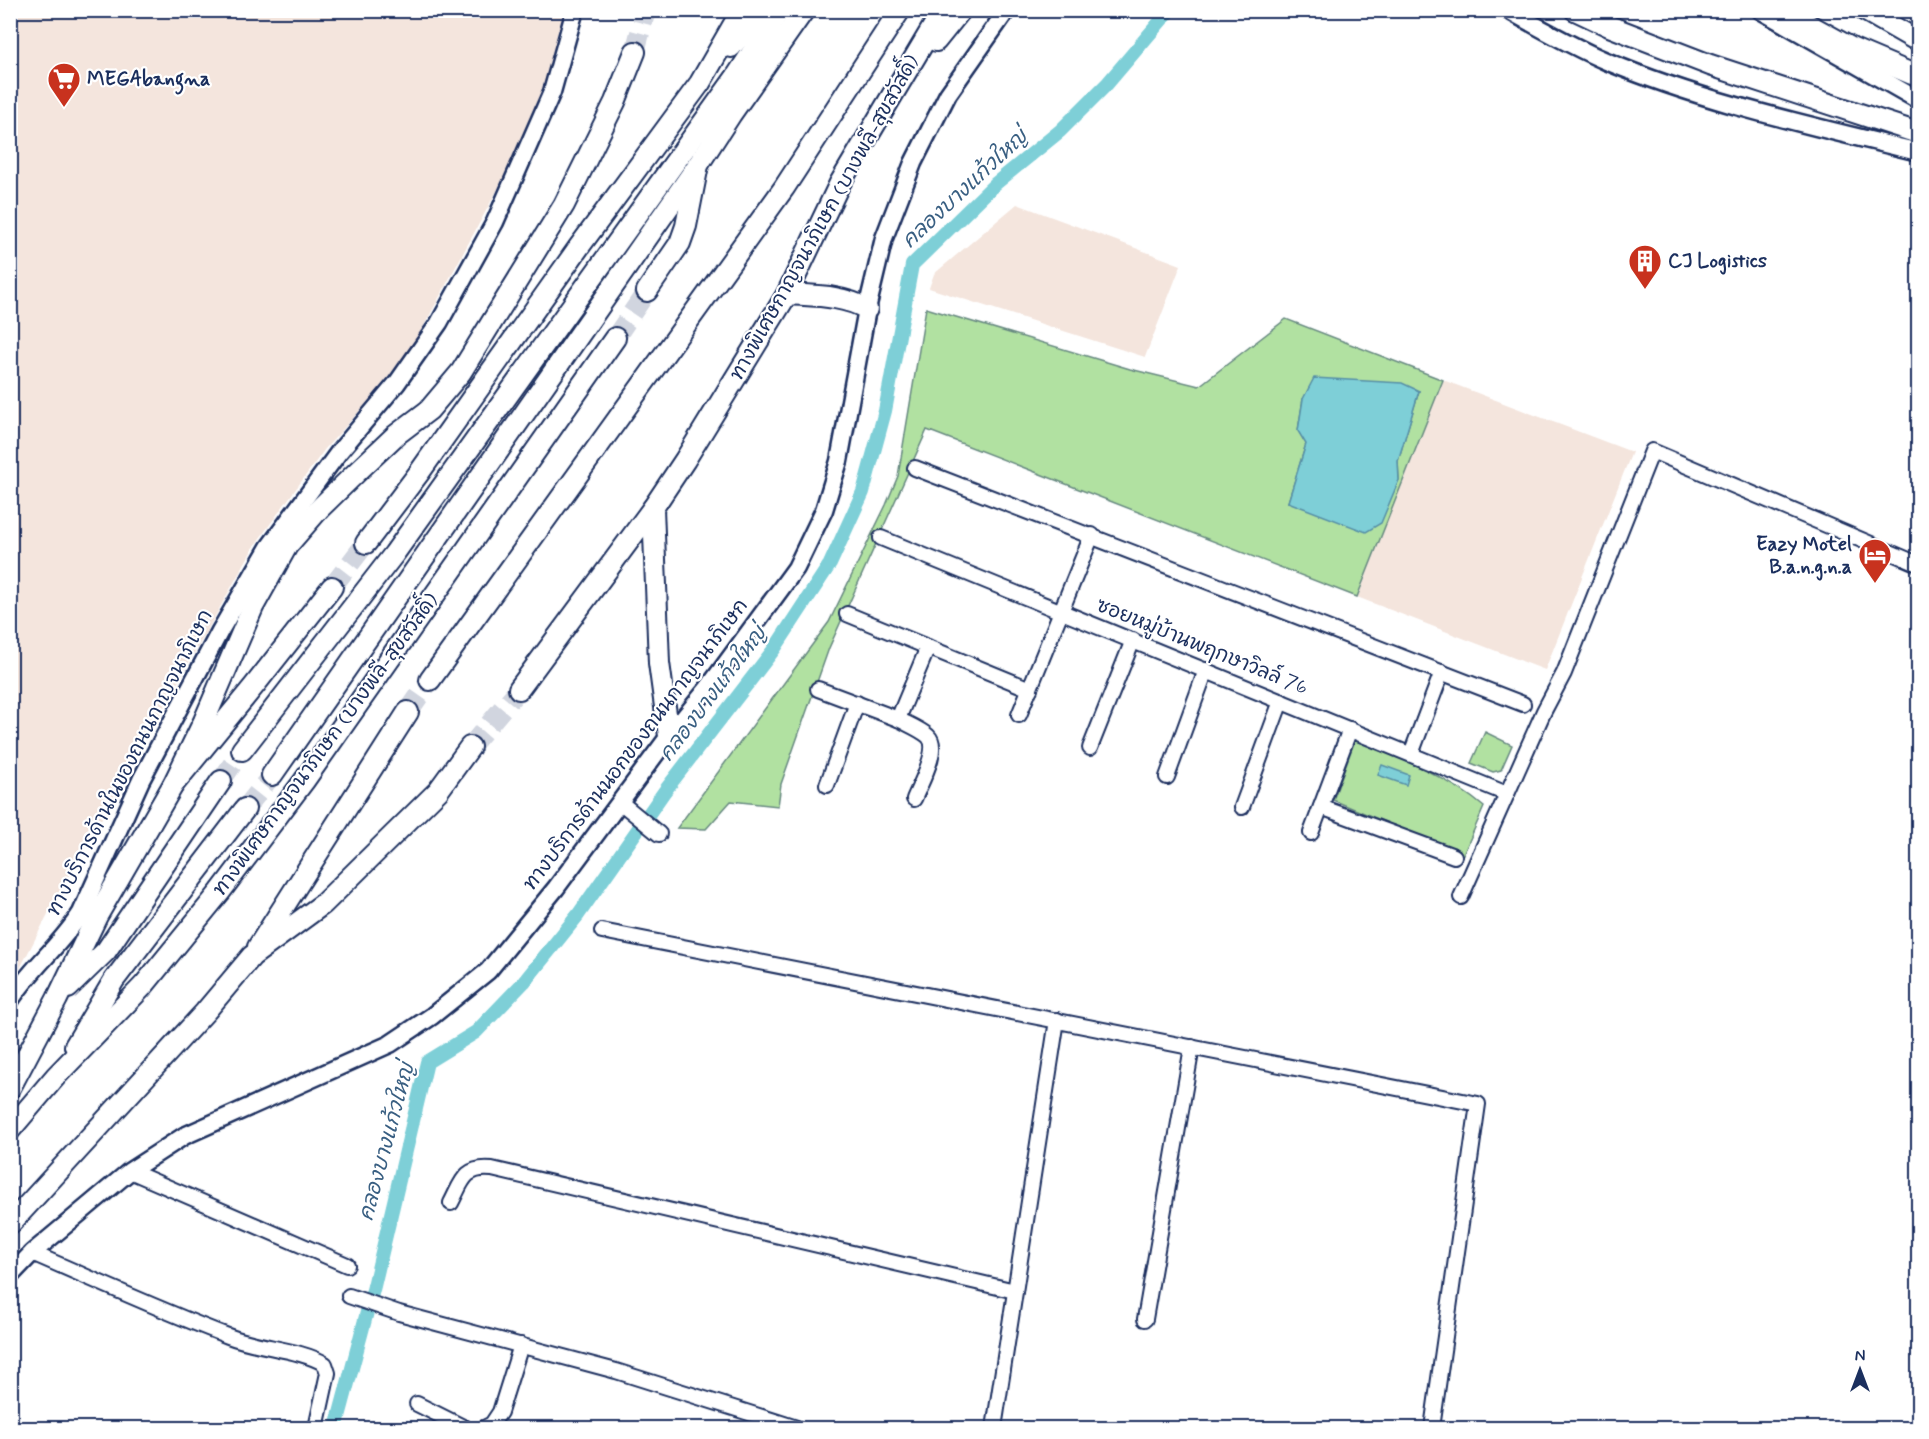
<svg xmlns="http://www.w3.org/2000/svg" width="1929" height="1439" font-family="Mynerve,'Playpen Sans Thai',sans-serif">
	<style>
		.built { fill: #f4e5dd }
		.green { fill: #b1e1a1; stroke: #668880; stroke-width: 1.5; fill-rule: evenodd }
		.water { fill: #7ecfd7; stroke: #568fa7; stroke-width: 1.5 }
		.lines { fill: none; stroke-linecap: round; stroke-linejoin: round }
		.canal { stroke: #7ecfd7; stroke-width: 14 }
		.highway-tunnel { stroke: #d1d5df; stroke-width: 20; stroke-dasharray: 20 10; stroke-linecap: butt }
		.minor-casing { stroke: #1b2f5e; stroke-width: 18 }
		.major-casing { stroke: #1b2f5e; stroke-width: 21 }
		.highway-casing { stroke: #1b2f5e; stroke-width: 24 }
		.minor { stroke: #fff; stroke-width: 14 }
		.major { stroke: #fff; stroke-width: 16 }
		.highway { stroke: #fff; stroke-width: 20 }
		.labels { text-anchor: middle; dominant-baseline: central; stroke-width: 4.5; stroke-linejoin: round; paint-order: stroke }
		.poi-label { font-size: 20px; font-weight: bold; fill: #1b2f5e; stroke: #fff; text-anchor: start }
		.street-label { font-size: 20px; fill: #1b2f5e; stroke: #fff }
		.water-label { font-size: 21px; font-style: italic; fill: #395f82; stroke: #fff }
	</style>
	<rect width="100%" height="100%" fill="#fff"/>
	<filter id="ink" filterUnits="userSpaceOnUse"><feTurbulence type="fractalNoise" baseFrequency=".0167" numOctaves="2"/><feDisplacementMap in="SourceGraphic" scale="12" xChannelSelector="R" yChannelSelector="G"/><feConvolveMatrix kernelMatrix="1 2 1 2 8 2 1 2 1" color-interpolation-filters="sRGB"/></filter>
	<g filter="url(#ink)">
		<g class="built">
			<polygon points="11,11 566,11 544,85 508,170 405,361 325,449 255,545 48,914 11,986"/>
			<polygon points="1017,204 1181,265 1145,357 929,288 934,274"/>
			<polygon points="1443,380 1632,452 1545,670 1357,597"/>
		</g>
		<g class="green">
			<path d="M926 308 1130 369 1199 386 1286 319 1443 380 1357 597 927 430 829 648 781 784 778 806 731 801 706 829 677 828 829 622 886 505 898 476ZM1419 391 1398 461 1399 480 1288 502 1306 444 1298 430 1303 399Z"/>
			<polygon points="1485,732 1512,745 1501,770 1493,772 1471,763"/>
			<path d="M1355 740C1397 757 1450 777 1484 807L1463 855 1333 800Z"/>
		</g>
		<g class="water">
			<polygon points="1314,378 1402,383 1419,391 1398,461 1399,480 1381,523 1366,532 1288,502 1306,444 1298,431 1303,399"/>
			<polygon points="1382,765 1409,775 1406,785 1378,775"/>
		</g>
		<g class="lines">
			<polyline class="canal" points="336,1428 374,1286 427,1062 476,1032 524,982 578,915 664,792 775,648 830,564 863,492 885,411 912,265 995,184 1060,131 1107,84 1170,10"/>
			<g class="highway-tunnel">
				<polyline points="635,52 646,10"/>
				<polyline points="615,338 647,291"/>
				<polyline points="332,587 366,543"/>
				<polyline points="408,712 430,680"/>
				<polyline points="470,747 519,689"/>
				<polyline points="221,781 242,750"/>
				<polyline points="245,809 272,775"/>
			</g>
			<defs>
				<g id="minor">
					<polyline points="915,468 1523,704"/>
					<polyline points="881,538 1507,794"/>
					<polyline points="847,614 1030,689"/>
					<polyline points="818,689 898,719"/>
					<polyline points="1019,715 1092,535"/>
					<polyline points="1090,748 1133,640"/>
					<polyline points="1411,754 1442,672"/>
					<polyline points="1167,777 1206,670"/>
					<polyline points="827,785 857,703"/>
					<path d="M914 799C920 784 941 748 928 736 920 729 907 724 898 719L928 647"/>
					<polyline points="620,802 659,834"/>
					<polyline points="1242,807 1281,701"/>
					<polyline points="1321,807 1454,856"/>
					<polyline points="1311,833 1350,729"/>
					<polyline points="1461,897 1544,711 1564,673 1652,451 1918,564"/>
					<polyline points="602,931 1478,1104 1432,1428"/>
					<polyline points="130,1171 347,1265"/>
					<path d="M451 1203C462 1182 464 1166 492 1169L1015 1291"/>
					<path d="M32 1253C97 1281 162 1311 228 1336 258 1348 300 1349 325 1364L328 1373 316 1428"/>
					<polyline points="349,1296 399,1313 616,1371 797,1428"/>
					<polyline points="1145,1319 1192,1047"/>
					<polyline points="417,1404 465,1428"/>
					<polyline points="484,1428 492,1424 500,1412 521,1345"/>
					<polyline points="994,1428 1057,1020"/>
				</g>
				<g id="major">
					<path d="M1508 10C1540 28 1573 47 1606 61 1706 103 1813 126 1918 152"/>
					<polyline points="1760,10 1918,100"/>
					<path d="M10 1001C30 969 61 945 81 913L141 780 220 631 269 547 339 452 397 383 439 323 495 222 552 92 575 10"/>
					<polyline points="10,1276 32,1253 130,1171 184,1136 390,1044 432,1016 488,971 556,888 669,736 708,688 796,568 824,510 839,461 867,309 884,238 913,163 948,94 1007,10"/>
				</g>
				<g id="highway">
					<polyline points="1575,10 1609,26 1710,65 1918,133"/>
					<polyline points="1782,10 1853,49 1912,74"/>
					<polyline points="1864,10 1918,41"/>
					<polyline points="936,41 961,10"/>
					<polyline points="731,47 763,10"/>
					<polyline points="647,291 680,243 686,226 698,165 731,114 804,10"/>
					<path d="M787 294C814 296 843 295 867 309"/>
					<polyline points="653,508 659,663 669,736"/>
					<polyline points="366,543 419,473 579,247 700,83 742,10"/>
					<polyline points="430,680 784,188 900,10"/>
					<polyline points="519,689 653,508 685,460 787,294 840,183 943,10"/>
					<polyline points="242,750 394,554 736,77 780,10"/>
					<polyline points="272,775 698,165"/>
					<polyline points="173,785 204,721 253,607 287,546 320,508 359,470 396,435 429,410 461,372 564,205 615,102 635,52"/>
					<polyline points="258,947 408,712"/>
					<polyline points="68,988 106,951 221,781"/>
					<polyline points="75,1046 114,980 245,809"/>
					<polyline points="10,1088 57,999 97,916 173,785 254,686 332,587"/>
					<polyline points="10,1130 56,1076 144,985 220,892 304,781 615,338"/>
					<polyline points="10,1224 205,1012 252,956 323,904 438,791 470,747"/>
				</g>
			</defs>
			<use href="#minor" class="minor-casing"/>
			<use href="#major" class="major-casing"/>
			<use href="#highway" class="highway-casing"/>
			<use href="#minor" class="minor"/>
			<use href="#major" class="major"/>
			<use href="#highway" class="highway"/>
		</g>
	</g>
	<defs>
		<symbol id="supermarket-pin" viewBox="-11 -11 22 30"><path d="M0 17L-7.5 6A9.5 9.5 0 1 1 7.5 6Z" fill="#c8321e" stroke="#fff"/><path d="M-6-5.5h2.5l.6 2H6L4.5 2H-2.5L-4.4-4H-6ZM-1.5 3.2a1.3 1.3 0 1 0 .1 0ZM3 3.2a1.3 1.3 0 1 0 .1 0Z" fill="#fff"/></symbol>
		<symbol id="building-pin" viewBox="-11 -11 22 30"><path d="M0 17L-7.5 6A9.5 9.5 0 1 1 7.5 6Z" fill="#c8321e" stroke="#fff"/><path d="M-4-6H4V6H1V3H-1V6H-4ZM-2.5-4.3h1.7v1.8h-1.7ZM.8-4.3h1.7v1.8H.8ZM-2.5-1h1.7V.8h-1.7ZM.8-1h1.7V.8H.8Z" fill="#fff"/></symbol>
		<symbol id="hotel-pin" viewBox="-11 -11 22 30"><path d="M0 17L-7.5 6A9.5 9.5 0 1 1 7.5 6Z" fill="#c8321e" stroke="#fff"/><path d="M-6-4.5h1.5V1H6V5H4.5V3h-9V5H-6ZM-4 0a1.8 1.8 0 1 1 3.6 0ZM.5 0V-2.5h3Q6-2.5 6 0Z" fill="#fff"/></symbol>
	</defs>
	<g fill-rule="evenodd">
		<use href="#supermarket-pin" x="45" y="60" width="38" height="52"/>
		<use href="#building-pin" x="1626" y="242" width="38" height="52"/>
		<use href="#hotel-pin" x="1856" y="536" width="38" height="52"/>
	</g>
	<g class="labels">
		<g class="poi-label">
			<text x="87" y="79">MEGAbangna</text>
			<text x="1668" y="261">CJ Logistics</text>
			<text x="1852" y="544" text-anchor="end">Eazy Motel<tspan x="1852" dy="23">B.a.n.g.n.a</tspan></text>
		</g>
		<g class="street-label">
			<text transform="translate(825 218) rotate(-61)">ทางพิเศษกาญจนาภิเษก (บางพลี-สุขสวัสดิ์)</text>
			<text transform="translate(1202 647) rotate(22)">ซอยหมู่บ้านพฤกษาวิลล์ 76</text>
			<text transform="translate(326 745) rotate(-54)">ทางพิเศษกาญจนาภิเษก (บางพลี-สุขสวัสดิ์)</text>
			<text transform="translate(636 745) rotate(-53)">ทางบริการด้านนอกของถนนกาญจนาภิเษก</text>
			<text transform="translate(130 763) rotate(-63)">ทางบริการด้านในของถนนกาญจนาภิเษก</text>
		</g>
		<g class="water-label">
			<text transform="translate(965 189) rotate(-43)">คลองบางแก้วใหญ่</text>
			<text transform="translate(713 694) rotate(-53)">คลองบางแก้วใหญ่</text>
			<text transform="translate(387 1142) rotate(-75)">คลองบางแก้วใหญ่</text>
		</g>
	</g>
	<rect width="1929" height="1439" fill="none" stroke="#fff" stroke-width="36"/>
	<rect x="18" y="18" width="1893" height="1403" fill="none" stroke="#1b2f5e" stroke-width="2" filter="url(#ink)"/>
	<g transform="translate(1860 1370)" stroke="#ffffff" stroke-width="4.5" paint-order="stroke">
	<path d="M0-4.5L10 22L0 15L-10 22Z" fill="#1b2f5e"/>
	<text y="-9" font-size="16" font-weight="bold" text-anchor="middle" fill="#1b2f5e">N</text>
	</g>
</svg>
